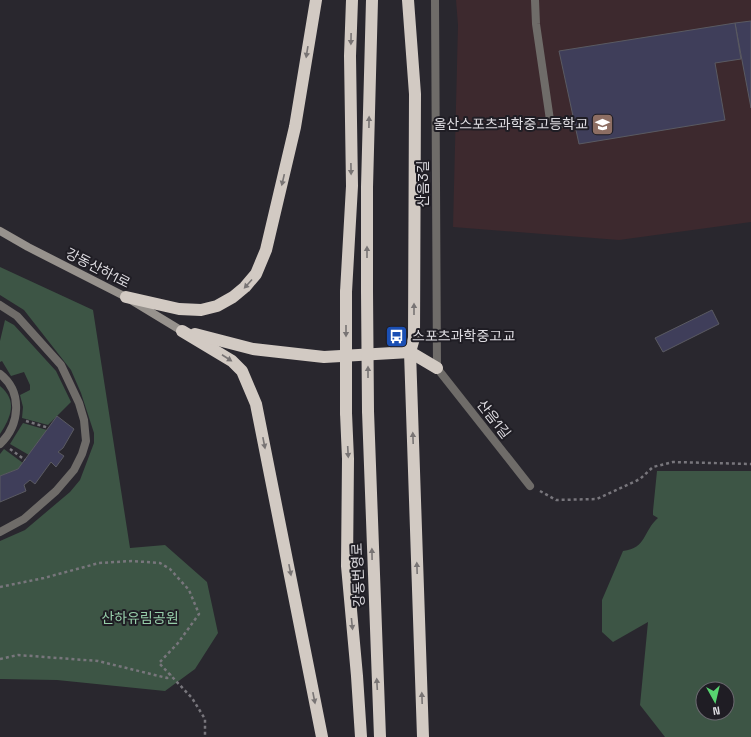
<svg xmlns="http://www.w3.org/2000/svg" width="751" height="737" font-family="'Space Grotesk','Noto Sans KR',sans-serif">
	<style>
		.education { fill: #3d292e }
		.green { fill: #3d5545; fill-rule: evenodd }
		.building { fill: #3f3e5a; stroke: #5a5a62 }
		.lines { fill: none; stroke-linecap: round; stroke-linejoin: round }
		.path { stroke: #78767c; stroke-width: 2.5; stroke-dasharray: 3 3; stroke-linecap: butt }
		.lane { stroke: #6f6c69; stroke-width: 8 }
		.street { stroke: #6f6c69; stroke-width: 8 }
		.secondary { stroke: #97928d; stroke-width: 8 }
		.highway { stroke: #d2cac3; stroke-width: 12 }
		.highway-bridge { stroke: #d2cac3; stroke-width: 12 }
		.oneway { fill: #787474 }
		.labels { text-anchor: middle; dominant-baseline: central; stroke-width: 4; stroke-linejoin: round; paint-order: stroke }
		.poi-label { font-size: 14px; fill: #dedce1; stroke: #1f1d24; text-anchor: end }
		.street-label { font-size: 14px; fill: #dedce1; stroke: #1f1d24 }
		.park-label { font-size: 14px; fill: #96cda9; stroke: #1f1d24 }
	</style>
	<rect width="100%" height="100%" fill="#29272e"/>
	<polygon class="education" points="456,0 751,0 751,222 619,240 453,227 458,25"/>
	<g class="green">
		<polygon points="0,267 93,310 130,548 165,545 207,582 218,633 195,669 165,691 57,680 0,679 0,541 25,530 70,492 80,480 94,443 94,433 81,393 71,370 24,310 0,295"/>
		<polygon points="5,320 14,325 56,371 71,402 48,425 22,418 23,407 20,395 30,390 30,385 24,372 11,376 2,361 0,362 0,341"/>
		<path d="M0 386C18 401 11 417 0 434Z"/>
		<polygon points="23,423 47,430 29,455 10,444"/>
		<polygon points="4,449 23,463 18,469 0,476 0,454"/>
		<path d="M657 471H751V737H665L640 705 648 622 613 642 602 632V600L623 551C647 548 643 531 658 518L653 515V511ZM703 689H727V713H703Z"/>
	</g>
	<g class="building">
		<polygon points="751,21 751,108 735,23"/>
		<polygon points="735,23 741,59 715,63 725,120 579,144 559,51"/>
		<polygon points="712,310 719,324 663,352 655,338"/>
		<polygon points="57,416 74,429 63,448 58,452 64,456 56,467 51,462 35,484 30,480 24,485 26,491 0,502 0,476 18,469"/>
	</g>
	<g class="lines">
		<g class="path">
			<polyline points="26,421 49,428"/>
			<polyline points="10,449 25,460"/>
			<polyline points="540,491 556,500 597,499 640,479 653,467 673,462 751,464"/>
			<polyline points="0,587 44,578 99,563 132,561 160,563 170,569 189,590 199,614 178,643 159,663 192,698 205,719 205,737"/>
			<polyline points="0,659 18,655 98,661 167,678 171,674"/>
		</g>
		<g class="lane">
			<polyline points="535,0 536,24 550,120 555,125 569,123"/>
			<polyline points="437,368 530,486"/>
		</g>
		<g class="street">
			<polyline points="435,0 437,368"/>
			<polyline points="0,305 17,316 61,365 79,403 84,420 86,441 82,454 74,470 56,491 24,519 0,532"/>
			<path d="M0 374C23 392 20 425 0 444"/>
		</g>
		<polyline class="secondary" points="0,231 28,247 126,297 182,331"/>
		<g class="highway">
			<polyline points="408,0 415,94 414,338 410,352 423,737"/>
			<polyline points="367,291 367,187 372,0"/>
			<polyline points="346,292 352,186 350,56 352,0"/>
			<polyline points="126,297 179,309 201,310 217,306 233,297 245,287 256,274 266,250 295,127 316,0"/>
			<polyline points="182,331 232,361 242,371 256,404 322,737"/>
			<polyline points="195,334 253,349 324,357 410,352 437,368"/>
			<polyline points="368,411 380,737"/>
			<polyline points="346,413 348,459 347,566 357,676 361,737"/>
		</g>
		<g class="highway-bridge">
			<polyline points="367,291 368,411"/>
			<polyline points="346,413 346,292"/>
		</g>
	</g>
	<defs><path id="oneway-solid" d="M-6-.8H1V-3.2L6.5 0L1 3.2V.8H-6Z"/></defs>
	<g class="oneway">
		<use href="#oneway-solid" transform="translate(351 39) rotate(91)"/>
		<use href="#oneway-solid" transform="translate(307 52) rotate(99)"/>
		<use href="#oneway-solid" transform="translate(369 122) rotate(-89)"/>
		<use href="#oneway-solid" transform="translate(351 169) rotate(89)"/>
		<use href="#oneway-solid" transform="translate(283 180) rotate(103)"/>
		<use href="#oneway-solid" transform="translate(367 252) rotate(-90)"/>
		<use href="#oneway-solid" transform="translate(248 284) rotate(132)"/>
		<use href="#oneway-solid" transform="translate(414 309) rotate(-90)"/>
		<use href="#oneway-solid" transform="translate(346 331) rotate(90)"/>
		<use href="#oneway-solid" transform="translate(227 358) rotate(33)"/>
		<use href="#oneway-solid" transform="translate(368 372) rotate(-90)"/>
		<use href="#oneway-solid" transform="translate(413 438) rotate(-92)"/>
		<use href="#oneway-solid" transform="translate(264 443) rotate(79)"/>
		<use href="#oneway-solid" transform="translate(348 452) rotate(87)"/>
		<use href="#oneway-solid" transform="translate(372 554) rotate(-91)"/>
		<use href="#oneway-solid" transform="translate(417 568) rotate(-92)"/>
		<use href="#oneway-solid" transform="translate(290 570) rotate(79)"/>
		<use href="#oneway-solid" transform="translate(352 624) rotate(84)"/>
		<use href="#oneway-solid" transform="translate(377 684) rotate(-93)"/>
		<use href="#oneway-solid" transform="translate(314 698) rotate(79)"/>
		<use href="#oneway-solid" transform="translate(422 698) rotate(-92)"/>
	</g>
	<defs>
		<symbol id="school-square" viewBox="-11 -11 22 22"><rect x="-9" y="-9" width="18" height="18" rx="4" fill="#8d6e63" stroke="#1f1d24"/><path d="M0-5L7-2L0 1L-7-2ZM-4 1L0 2.5L4 1V4Q0 6-4 4Z" fill="#fff"/></symbol>
		<symbol id="bus-square" viewBox="-11 -11 22 22"><rect x="-9" y="-9" width="18" height="18" rx="4" fill="#1a4fb4" stroke="#1f1d24"/><path d="M-5-6H5V4H4V6H2V4H-2V6H-4V4H-5ZM-3.5-4V0h7V-4ZM-3.5 1.2v1.5H-2V1.2ZM2 1.2v1.5H3.5V1.2Z" fill="#fff"/></symbol>
	</defs>
	<g fill-rule="evenodd">
		<use href="#school-square" x="590" y="112" width="25" height="25"/>
		<use href="#bus-square" x="384" y="324" width="25" height="25"/>
	</g>
	<g class="labels">
		<g class="poi-label">
			<text x="588" y="124">울산스포츠과학중고등학교</text>
			<text x="412" y="336" text-anchor="start">스포츠과학중고교</text>
		</g>
		<g class="street-label">
			<text transform="translate(423 184) rotate(-90)">산음3길</text>
			<text transform="translate(98 268) rotate(27)">강동산하1로</text>
			<text transform="translate(494 419) rotate(52)">산음1길</text>
			<text transform="translate(358 575) rotate(-92)">강동번영로</text>
		</g>
		<g class="park-label">
			<text x="140" y="618">산하유림공원</text>
		</g>
	</g>
	<g transform="translate(715 701) rotate(172)"><circle r="19" fill="#1f1d24" stroke="#6b6970"/>
	<path d="M0-3L7 15L0 10L-7 15Z" fill="#57d570"/>
	<text y="-6" font-size="11" font-weight="bold" text-anchor="middle" fill="#dedce1">N</text>
	</g>
</svg>
